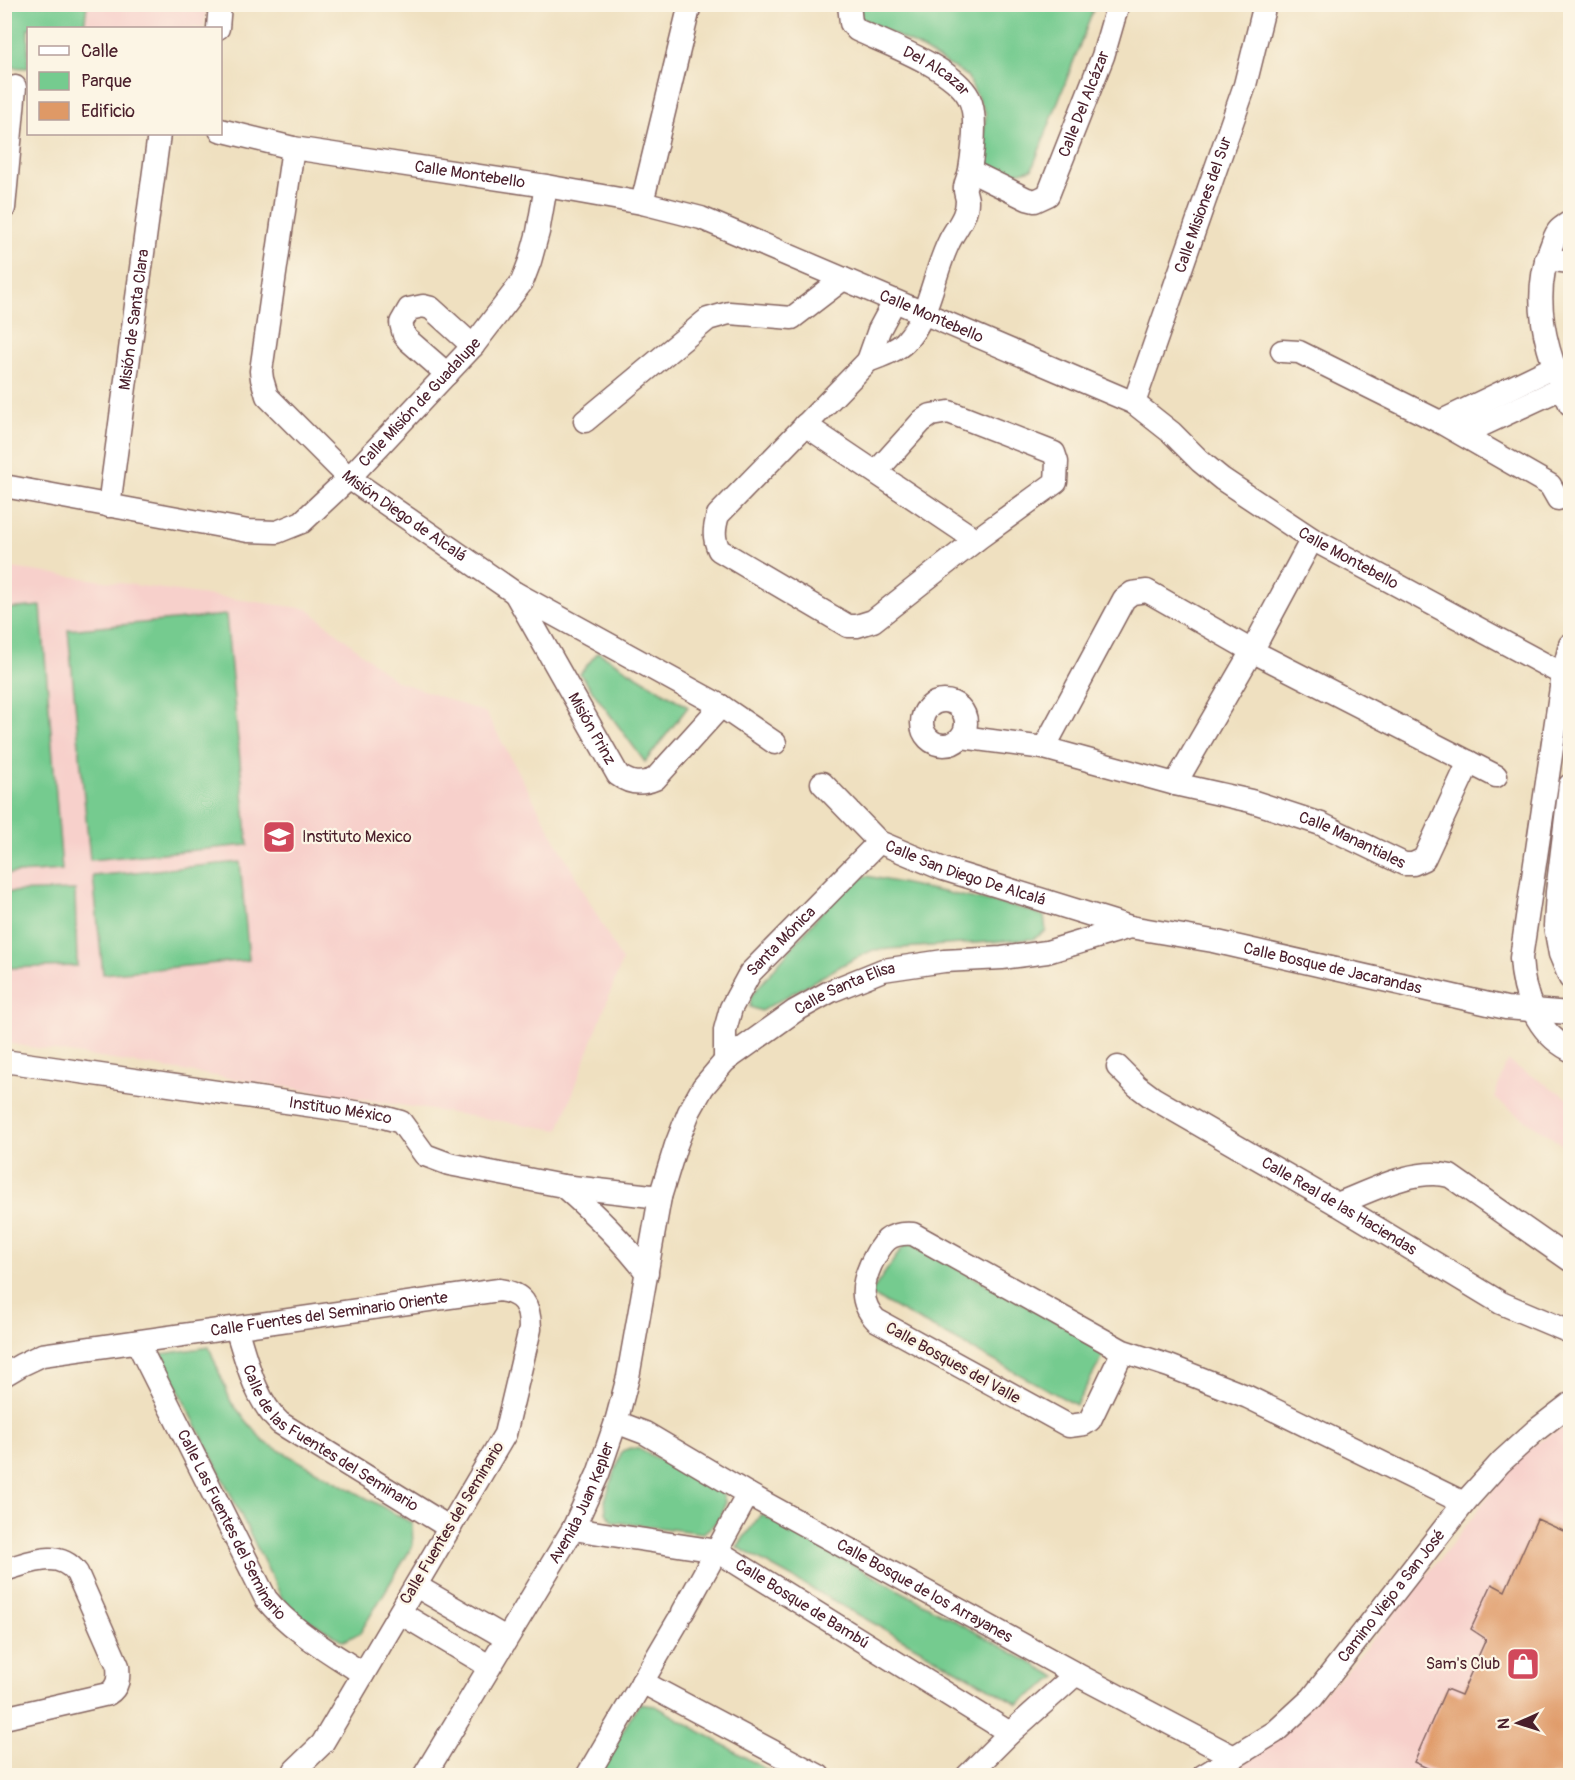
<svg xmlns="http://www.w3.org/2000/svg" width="1575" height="1780" font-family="Pangolin,sans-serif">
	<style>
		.built { fill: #f7d0cb }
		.green { fill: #75cb8f; stroke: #60755d; stroke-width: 1.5 }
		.building { fill: #df9966 }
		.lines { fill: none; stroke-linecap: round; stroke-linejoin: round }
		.minor-casing { stroke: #84635f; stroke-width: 25 }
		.minor { stroke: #fff; stroke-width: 22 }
		.labels { text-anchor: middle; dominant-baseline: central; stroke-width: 4.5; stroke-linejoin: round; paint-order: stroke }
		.street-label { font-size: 16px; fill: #4a1f2b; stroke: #fcf5e5 }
		.poi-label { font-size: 16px; fill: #4a1f2b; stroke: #fcf5e5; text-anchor: start }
	</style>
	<rect width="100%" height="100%" fill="#fcf5e5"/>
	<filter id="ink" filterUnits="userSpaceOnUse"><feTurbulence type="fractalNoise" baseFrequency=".0167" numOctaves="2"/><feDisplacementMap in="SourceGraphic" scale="12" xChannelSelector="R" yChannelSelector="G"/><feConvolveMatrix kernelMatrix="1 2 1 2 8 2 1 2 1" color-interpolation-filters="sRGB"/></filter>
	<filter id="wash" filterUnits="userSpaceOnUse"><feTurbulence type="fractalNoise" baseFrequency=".008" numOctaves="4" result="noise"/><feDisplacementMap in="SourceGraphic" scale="24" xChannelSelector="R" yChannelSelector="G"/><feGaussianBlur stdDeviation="1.35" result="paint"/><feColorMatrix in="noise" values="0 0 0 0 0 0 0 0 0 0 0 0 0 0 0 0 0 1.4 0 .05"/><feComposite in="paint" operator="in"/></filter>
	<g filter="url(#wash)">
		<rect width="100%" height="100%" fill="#efe0c0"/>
		<g class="built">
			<polygon points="87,5 87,4 207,5 204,28 84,28"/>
			<polygon points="4,567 308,609 394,680 486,713 622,961 559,1130 5,1043"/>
			<polygon points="1507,1061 1570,1099 1570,1150 1494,1098"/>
			<polygon points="1570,1423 1570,1775 1229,1776 1342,1676 1444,1554 1523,1451"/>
		</g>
		<g class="green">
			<polygon points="5,4 87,5 84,28 28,28 28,68 5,67"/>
			<polygon points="863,4 1063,4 1081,6 1093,11 1032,169 1012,174 984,163 983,138 986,114 967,76 919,47 857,16"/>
			<polygon points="41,606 62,870 5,874 5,609"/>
			<polygon points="226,615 248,845 90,860 68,630"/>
			<polygon points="598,652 688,707 645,762 580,674"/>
			<polygon points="240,862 249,960 103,974 93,876"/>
			<polygon points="867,876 1024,909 1044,916 1046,931 1033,939 873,950 846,963 761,1011 750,1007 751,996 847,882"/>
			<polygon points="75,890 77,966 5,968 5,892"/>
			<polygon points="907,1241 1107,1349 1076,1405 870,1294"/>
			<polygon points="209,1347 231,1402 264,1442 412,1523 413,1545 360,1633 343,1641 287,1607 281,1596 161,1354"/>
			<path d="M630 1448 639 1449 721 1491C732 1506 717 1524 703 1533L614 1522 606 1513 605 1500 622 1451Z"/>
			<polygon points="761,1514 1057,1677 1018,1704 737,1547"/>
			<polygon points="639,1704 656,1706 776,1775 595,1776"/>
		</g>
		<g id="blocks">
			<polygon class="building" points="1537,1519 1570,1534 1570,1776 1445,1776 1414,1762 1446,1689 1461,1695 1486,1639 1471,1629 1492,1584 1505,1591"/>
		</g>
	</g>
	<g filter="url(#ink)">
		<use href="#blocks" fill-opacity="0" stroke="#84635f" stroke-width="1.5"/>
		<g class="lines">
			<defs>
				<g id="minor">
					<path id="s1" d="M849 4 851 23 857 30C887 44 954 68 969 98 978 115 973 151 970 170 969 176 966 181 965 187 964 192 967 196 967 201 967 217 955 229 949 242 933 274 930 316 905 342 895 352 880 356 868 361L718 515C714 529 713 537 719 550L848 626H857L873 621 976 540 1056 482 1057 462 1054 453 949 412 931 415 922 421 876 472"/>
					<polyline points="218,28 220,4"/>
					<path id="s2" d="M220 130 293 148 546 186 642 203 701 218 1134 403 1172 433 1200 461 1222 479 1312 539 1570 678"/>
					<path id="s3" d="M293 148 261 371 262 379 267 396 349 478 515 593 721 706 775 743"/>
					<path id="s4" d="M970 171 1027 199 1035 201 1048 195 1103 56 1118 4"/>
					<polyline points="642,203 690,4"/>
					<polyline points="4,208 15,87"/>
					<path d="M1570 222C1567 224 1562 227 1559 230 1555 234 1553 242 1551 247 1530 298 1547 357 1570 404"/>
					<polyline points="1546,259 1570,262"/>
					<polyline points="1282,351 1299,352 1440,422 1550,485 1558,499"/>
					<polyline points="868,361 879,330 894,302"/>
					<polyline points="447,374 408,340 404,335 401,323 409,309 423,306 431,308 473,346"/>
					<path id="s5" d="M1134 403 1245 85 1265 4"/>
					<polyline points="585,421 708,319 729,313 792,318 843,279"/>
					<polyline points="1440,422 1554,367"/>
					<polyline points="805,425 976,540"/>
					<polyline points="1463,434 1562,388"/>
					<path id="s6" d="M4 486 248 531 277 532 302 522 349 478 473 346 522 282 530 261 538 232 546 186"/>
					<path id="s7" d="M109 506 159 134"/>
					<path id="s8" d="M515 593 618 775C630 784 641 785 655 779L721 706"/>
					<path d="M1570 645 1563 674 1521 958C1523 995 1536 1032 1570 1050"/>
					<circle cx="944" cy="723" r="22"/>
					<path id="s9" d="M962 737 1044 748 1175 784 1251 801 1321 824 1404 864H1413L1424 859 1469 762"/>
					<polyline points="1044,748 1124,599 1132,593 1147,591 1252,651 1496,776"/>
					<path id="s10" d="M822 783 879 842 943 869 1130 927 1213 941 1506 1008 1570 1013"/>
					<polyline points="1175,784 1252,651 1312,539"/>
					<polyline points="1570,785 1557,892 1555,926 1560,954 1570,978"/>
					<path id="s11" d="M4 1061 376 1115 401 1122 425 1155 449 1164 563 1186 660 1197"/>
					<path id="s12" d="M725 1061V1030L731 1008 750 973 879 842"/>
					<path id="s13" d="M1118 1067 1137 1086 1153 1098 1337 1204 1501 1303 1570 1332"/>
					<path d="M563 1186C594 1213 622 1240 647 1273"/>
					<path d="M1337 1204C1371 1191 1414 1167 1450 1176L1570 1260"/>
					<path id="s14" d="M236 1328C247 1361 254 1398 280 1423L450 1528"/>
					<path id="s15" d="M137 1342 266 1599C292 1631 329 1651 363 1674"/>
					<path d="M1123 1351 1090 1420 1084 1424 1069 1426 876 1320C859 1302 862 1284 871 1264 882 1243 887 1232 913 1234L1123 1351 1169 1366 1248 1397 1464 1503"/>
					<path id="s16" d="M4 1375 21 1365 42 1355 499 1290C523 1293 530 1305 530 1329L505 1434 322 1744 295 1770"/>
					<path id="s17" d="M616 1422 645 1433 748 1494 1076 1674 1234 1757"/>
					<path id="s18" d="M573 1529 717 1551 1010 1733"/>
					<path d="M4 1570C30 1563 58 1548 77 1573L118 1666C119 1677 119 1687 108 1694L4 1718"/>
					<polyline points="416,1586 506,1638"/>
					<polyline points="683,1612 748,1494"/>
					<polyline points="400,1613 489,1666"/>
					<polyline points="642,1682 819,1776"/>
					<path id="s19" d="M424 1776 573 1529 598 1474 616 1422 628 1377 660 1197 676 1145 689 1112 703 1087 725 1061 795 1011 831 991 883 970 944 961 1002 958 1047 952 1130 927"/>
					<polyline points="587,1776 678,1621"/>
					<polyline points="967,1776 1010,1733 1076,1674"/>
					<path id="s20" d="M1203 1776 1275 1732 1312 1698 1464 1503 1501 1462 1535 1431 1570 1404"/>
				</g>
			</defs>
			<use href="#minor" class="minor-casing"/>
			<use href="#minor" class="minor"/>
		</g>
	</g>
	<defs>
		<symbol id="school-square" viewBox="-11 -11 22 22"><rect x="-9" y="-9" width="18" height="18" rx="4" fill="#d1495b" stroke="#fcf5e5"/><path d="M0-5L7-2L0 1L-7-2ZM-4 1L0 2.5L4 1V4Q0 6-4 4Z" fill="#fff"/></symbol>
		<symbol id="shop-square" viewBox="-11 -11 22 22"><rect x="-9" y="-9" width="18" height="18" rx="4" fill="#d1495b" stroke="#fcf5e5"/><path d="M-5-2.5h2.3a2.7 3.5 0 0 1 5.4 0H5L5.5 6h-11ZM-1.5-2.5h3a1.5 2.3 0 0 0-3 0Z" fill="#fff"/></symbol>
	</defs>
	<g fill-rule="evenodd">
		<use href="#school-square" x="260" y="818" width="38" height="38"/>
		<use href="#shop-square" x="1504" y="1645" width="38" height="38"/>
	</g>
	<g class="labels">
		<g class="street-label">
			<text stroke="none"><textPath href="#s1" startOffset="118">Del Alcazar</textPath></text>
			<text stroke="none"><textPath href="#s4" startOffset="184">Calle Del Alcázar</textPath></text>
			<text stroke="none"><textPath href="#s2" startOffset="254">Calle Montebello</textPath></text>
			<text stroke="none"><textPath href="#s5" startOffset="210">Calle Misiones del Sur</textPath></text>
			<text stroke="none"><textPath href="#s2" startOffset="740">Calle Montebello</textPath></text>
			<text stroke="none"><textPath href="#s7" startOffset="188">Misión de Santa Clara</textPath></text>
			<text stroke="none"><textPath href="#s6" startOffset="472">Calle Misión de Guadalupe</textPath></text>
			<text stroke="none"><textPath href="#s3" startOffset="434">Misión Diego de Alcalá</textPath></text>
			<text stroke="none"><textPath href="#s2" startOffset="1226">Calle Montebello</textPath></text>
			<text stroke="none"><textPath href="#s8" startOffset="156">Misión Prinz</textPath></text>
			<text stroke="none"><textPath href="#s9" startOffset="405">Calle Manantiales</textPath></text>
			<text stroke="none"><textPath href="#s10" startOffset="174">Calle San Diego De Alcalá</textPath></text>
			<text stroke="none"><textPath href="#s12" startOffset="138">Santa Mónica</textPath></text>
			<text stroke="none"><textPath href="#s10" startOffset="554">Calle Bosque de Jacarandas</textPath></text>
			<text stroke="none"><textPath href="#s19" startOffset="927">Calle Santa Elisa</textPath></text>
			<text stroke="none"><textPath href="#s11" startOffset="340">Instituo México</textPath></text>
			<text stroke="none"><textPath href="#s13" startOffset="262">Calle Real de las Haciendas</textPath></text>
			<text stroke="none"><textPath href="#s16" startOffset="333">Calle Fuentes del Seminario Oriente</textPath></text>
			<text transform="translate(953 1363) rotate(29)">Calle Bosques del Valle</text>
			<text stroke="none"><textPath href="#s14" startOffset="153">Calle de las Fuentes del Seminario</textPath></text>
			<text stroke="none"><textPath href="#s19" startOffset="316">Avenida Juan Kepler</textPath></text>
			<text stroke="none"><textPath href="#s15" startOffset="206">Calle Las Fuentes del Seminario</textPath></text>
			<text transform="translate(452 1523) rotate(-59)">Calle Fuentes del Seminario</text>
			<text stroke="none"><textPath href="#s17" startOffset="352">Calle Bosque de los Arrayanes</textPath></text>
			<text stroke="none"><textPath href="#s20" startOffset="264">Camino Viejo a San José</textPath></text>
			<text stroke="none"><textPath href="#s18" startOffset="246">Calle Bosque de Bambú</textPath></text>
		</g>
		<g class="poi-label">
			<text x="302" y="837">Instituto Mexico</text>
			<text x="1500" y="1664" text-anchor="end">Sam's Club</text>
		</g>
	</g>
	<rect width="1575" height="1780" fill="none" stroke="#fcf5e5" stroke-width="24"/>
	<rect x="27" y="27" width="195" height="108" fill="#fcf5e5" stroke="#b59f9b" stroke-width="1.5"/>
	<rect x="39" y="46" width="30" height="9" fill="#ffffff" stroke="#b59f9b" stroke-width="1.5"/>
	<text x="81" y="57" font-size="18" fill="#4a1f2b">Calle</text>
	<rect x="39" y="72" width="30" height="18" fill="#75cb8f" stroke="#b59f9b" stroke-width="1.5"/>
	<text x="81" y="87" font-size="18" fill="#4a1f2b">Parque</text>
	<rect x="39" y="102" width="30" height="18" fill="#df9966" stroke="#b59f9b" stroke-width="1.5"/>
	<text x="81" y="117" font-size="18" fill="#4a1f2b">Edificio</text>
	<g transform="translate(1518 1723) rotate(267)" stroke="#fcf5e5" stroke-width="4.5" paint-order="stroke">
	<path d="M0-4.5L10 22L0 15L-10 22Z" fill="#4a1f2b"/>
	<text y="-9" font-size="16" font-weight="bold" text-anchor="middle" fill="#4a1f2b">N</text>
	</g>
</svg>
